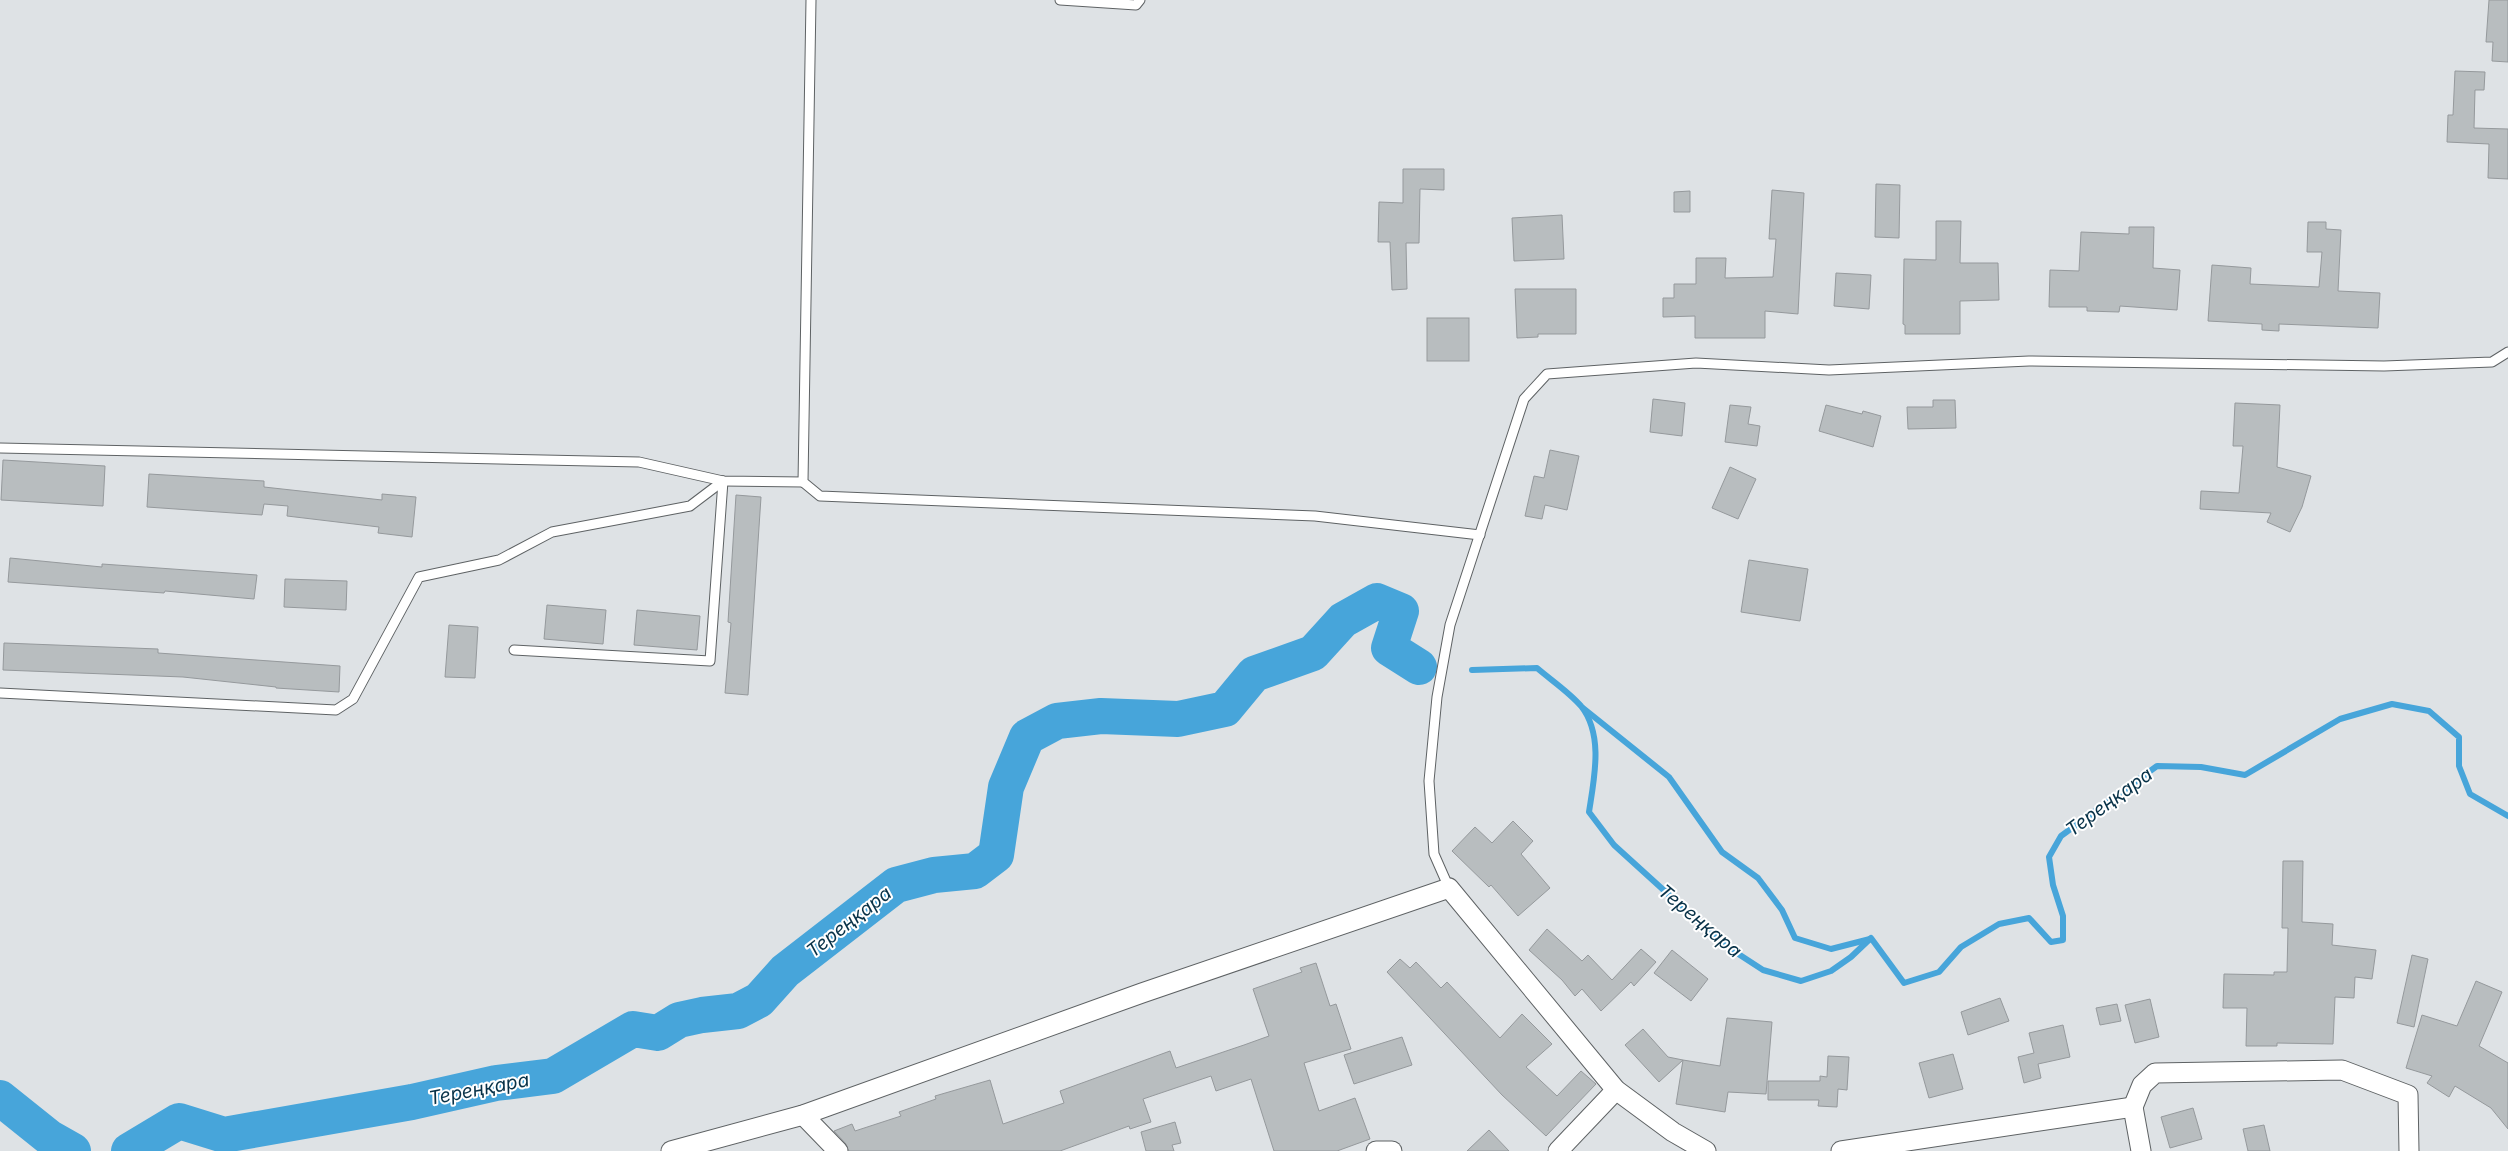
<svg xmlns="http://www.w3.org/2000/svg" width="2508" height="1151" font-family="Inter,sans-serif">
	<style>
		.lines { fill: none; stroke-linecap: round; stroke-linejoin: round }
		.stream { stroke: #47a5da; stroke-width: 6 }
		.river { stroke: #47a5da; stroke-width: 36 }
		.building { fill: #b8bdbf; stroke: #95999c }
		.service-casing { stroke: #5e6264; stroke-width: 11 }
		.minor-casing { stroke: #5e6264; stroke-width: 21 }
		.service { stroke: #fff; stroke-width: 9 }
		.minor { stroke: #fff; stroke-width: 19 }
		.labels { text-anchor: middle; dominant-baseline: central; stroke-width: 4; stroke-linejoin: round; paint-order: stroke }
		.water-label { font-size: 19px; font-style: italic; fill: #083248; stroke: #fff }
	</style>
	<rect width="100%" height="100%" fill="#dee2e5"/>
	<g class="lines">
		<g class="stream">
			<path d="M1472 670 1537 668C1551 680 1569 692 1581 706 1604 735 1594 779 1589 812L1614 845 1723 944 1763 970 1801 981 1831 971 1851 957 1871 938 1904 983 1939 972 1961 947 1999 924 2029 918 2051 942 2063 940V916L2053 885 2049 857 2061 836 2157 766 2201 767 2245 775 2340 719 2392 704 2429 711 2459 737V766L2470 794 2508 816"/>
			<polyline points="1583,708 1669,777 1722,852 1758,878 1782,910 1795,938 1831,949 1870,939"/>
		</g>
		<g class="river">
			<polyline points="0,1098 50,1138 73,1151"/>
			<polyline points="129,1151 179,1121 224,1135 412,1102 496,1083 553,1076 633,1029 658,1033 679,1020 702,1015 738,1011 759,1000 785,971 896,885 934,875 975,871 996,855 1006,787 1027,737 1057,721 1101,716 1178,719 1225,709 1254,674 1313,653 1343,620 1377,601 1401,611 1389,648 1419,667"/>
		</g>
	</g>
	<g class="building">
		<polygon points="2489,0 2508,0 2508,62 2492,61 2493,42 2486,42"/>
		<polygon points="2455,71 2485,72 2484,90 2475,90 2474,128 2508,129 2508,179 2488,178 2489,144 2447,142 2448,115 2453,115"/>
		<polygon points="1403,169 1444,169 1444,190 1420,189 1419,243 1406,243 1407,289 1392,290 1390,242 1378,242 1379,202 1403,203"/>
		<polygon points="1876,184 1900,185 1899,238 1875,237"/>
		<polygon points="1772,190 1804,193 1798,314 1765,311 1765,338 1695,338 1695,316 1663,317 1663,298 1674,298 1674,284 1696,284 1696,258 1726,258 1725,278 1773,277 1776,239 1769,239"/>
		<polygon points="1690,191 1690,212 1674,212 1674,192"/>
		<polygon points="1562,215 1564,259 1514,261 1512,218"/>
		<polygon points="1936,221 1961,221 1960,263 1998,263 1999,300 1960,301 1960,334 1905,334 1905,325 1903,324 1904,259 1936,260"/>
		<polygon points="2308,222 2326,222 2326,229 2341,230 2338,291 2380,293 2378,328 2279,324 2279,331 2262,330 2262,324 2208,321 2212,265 2251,268 2250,284 2319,287 2322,252 2307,252"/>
		<polygon points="2129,227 2154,227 2153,268 2180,270 2177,310 2120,306 2119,312 2087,311 2087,307 2049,307 2050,270 2079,271 2081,232 2129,234"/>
		<polygon points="1836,273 1871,275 1869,309 1834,306"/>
		<polygon points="1515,289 1576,289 1576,334 1538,334 1538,337 1517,338"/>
		<rect x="1427" y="318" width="42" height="43"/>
		<polygon points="1653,399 1685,403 1682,436 1650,432"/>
		<polygon points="1933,400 1955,400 1956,428 1908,429 1907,407 1933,407"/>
		<polygon points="2235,403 2280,405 2277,467 2311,476 2302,507 2290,532 2267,522 2271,513 2200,509 2201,491 2239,493 2243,446 2233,446"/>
		<polygon points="1730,405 1751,407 1748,424 1760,426 1757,446 1725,442"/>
		<polygon points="1826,405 1862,414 1863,411 1881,416 1873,447 1819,431"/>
		<polygon points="1550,450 1579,456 1567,510 1545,505 1542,519 1525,516 1534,476 1544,478"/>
		<polygon points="3,460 105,466 103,506 1,500"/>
		<polygon points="1730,467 1756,479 1738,519 1712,508"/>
		<polygon points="149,474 264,481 264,487 382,500 382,494 416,497 412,537 378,533 379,527 287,516 288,506 264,504 262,515 147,507"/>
		<polygon points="736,495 761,497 748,695 725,693 731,623 728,622"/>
		<polygon points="10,558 102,567 102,564 257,575 254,599 165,591 164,593 8,582"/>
		<polygon points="1749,560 1808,569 1800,621 1741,612"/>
		<polygon points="285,579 347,581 346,610 284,607"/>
		<polygon points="547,605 606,610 603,644 544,639"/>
		<polygon points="637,610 700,616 697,650 634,645"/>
		<polygon points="449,625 478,627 475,678 445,677"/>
		<polygon points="4,643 158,649 158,653 340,666 339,692 276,688 276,687 183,677 3,670"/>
		<polygon points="1513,821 1533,841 1521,854 1550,888 1518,916 1491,885 1489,887 1452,851 1475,827 1492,843"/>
		<polygon points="2283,861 2303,861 2302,922 2333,924 2332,945 2376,950 2372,979 2355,977 2354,998 2335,997 2333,1044 2277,1043 2277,1046 2246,1046 2247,1008 2223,1008 2224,974 2274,975 2274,972 2287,972 2288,928 2282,928"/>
		<polygon points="1547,929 1582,961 1588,955 1612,980 1641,949 1656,962 1634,986 1631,982 1601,1011 1582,989 1575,996 1562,980 1529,950"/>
		<polygon points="1672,950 1708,979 1691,1001 1654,973"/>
		<polygon points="2412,955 2428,959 2414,1027 2397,1023"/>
		<polygon points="1400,959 1410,968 1416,962 1441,988 1447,982 1500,1038 1522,1014 1552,1044 1526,1067 1557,1096 1581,1071 1596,1084 1546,1136 1502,1095 1387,972"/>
		<polygon points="1316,963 1330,1006 1336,1004 1351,1049 1304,1063 1319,1111 1355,1098 1370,1139 1337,1151 1274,1151 1251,1079 1216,1091 1211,1076 1143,1099 1151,1122 1130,1129 1129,1126 1060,1151 849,1151 846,1144 834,1131 852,1124 855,1131 901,1116 899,1112 936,1099 935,1096 990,1080 1003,1124 1064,1103 1060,1091 1170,1051 1176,1068 1244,1045 1269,1036 1253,989 1302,972 1300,968"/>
		<polygon points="2476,981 2502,992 2479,1046 2508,1063 2508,1129 2491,1108 2455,1086 2449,1097 2427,1083 2432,1076 2406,1068 2422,1015 2457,1026"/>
		<polygon points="2000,998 2009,1021 1968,1035 1961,1012"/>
		<polygon points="2150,999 2159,1037 2135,1043 2125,1005"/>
		<polygon points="2117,1004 2121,1021 2100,1025 2096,1008"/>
		<polygon points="1727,1018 1772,1022 1766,1094 1728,1092 1725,1112 1676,1104 1683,1060 1720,1066"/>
		<polygon points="2063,1025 2070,1057 2038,1064 2041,1078 2024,1083 2018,1057 2034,1053 2029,1033"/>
		<polygon points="1643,1029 1668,1057 1683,1060 1659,1082 1625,1045"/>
		<polygon points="1402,1037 1412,1065 1354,1084 1344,1055"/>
		<polygon points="1953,1054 1963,1089 1929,1098 1919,1063"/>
		<polygon points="1828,1056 1849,1057 1847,1090 1838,1089 1837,1107 1818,1106 1819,1100 1768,1100 1768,1081 1820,1081 1820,1076 1827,1077"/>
		<polygon points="2193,1108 2202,1139 2170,1148 2161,1117"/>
		<polygon points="1175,1122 1181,1143 1172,1145 1174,1151 1146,1151 1141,1132"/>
		<polygon points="2264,1125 2270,1151 2248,1151 2243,1129"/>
		<polygon points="1489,1130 1509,1151 1467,1151"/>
	</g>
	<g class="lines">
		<defs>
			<g id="service">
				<polyline points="811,0 803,482 820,496 1315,516 1480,535"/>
				<polyline points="1060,0 1136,5 1140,0"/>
				<polyline points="0,448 639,462 723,481 803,482"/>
				<polyline points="514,650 710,661 723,481"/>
				<polyline points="0,693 336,710 353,699 419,577 499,560 552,532 690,506 723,481"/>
				<polyline points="1449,888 1434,854 1429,781 1437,697 1450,625 1524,399 1547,374 1696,363 1829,370 2029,361 2384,366 2492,362 2508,352"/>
			</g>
			<g id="minor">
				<polyline points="2133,1107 2142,1085 2155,1073 2342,1070 2408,1095 2409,1151"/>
				<polyline points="2133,1107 2141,1151"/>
				<polyline points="803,1115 838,1151"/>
				<polyline points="671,1151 803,1115 1142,993 1449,888 1616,1090 1673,1132 1706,1151"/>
				<polyline points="1376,1151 1392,1151"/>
				<polyline points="1558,1151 1616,1090"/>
				<polyline points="1841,1151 2133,1107"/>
			</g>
		</defs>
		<use href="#service" class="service-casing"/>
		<use href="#minor" class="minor-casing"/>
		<use href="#service" class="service"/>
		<use href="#minor" class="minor"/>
	</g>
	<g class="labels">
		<g class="water-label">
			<text transform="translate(2109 802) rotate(-36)">Тереңқара</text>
			<text transform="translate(1700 921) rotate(40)">Тереңқара</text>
			<text transform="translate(849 922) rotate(-38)">Тереңқара</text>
			<text transform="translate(479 1089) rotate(-11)">Тереңқара</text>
		</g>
	</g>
</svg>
